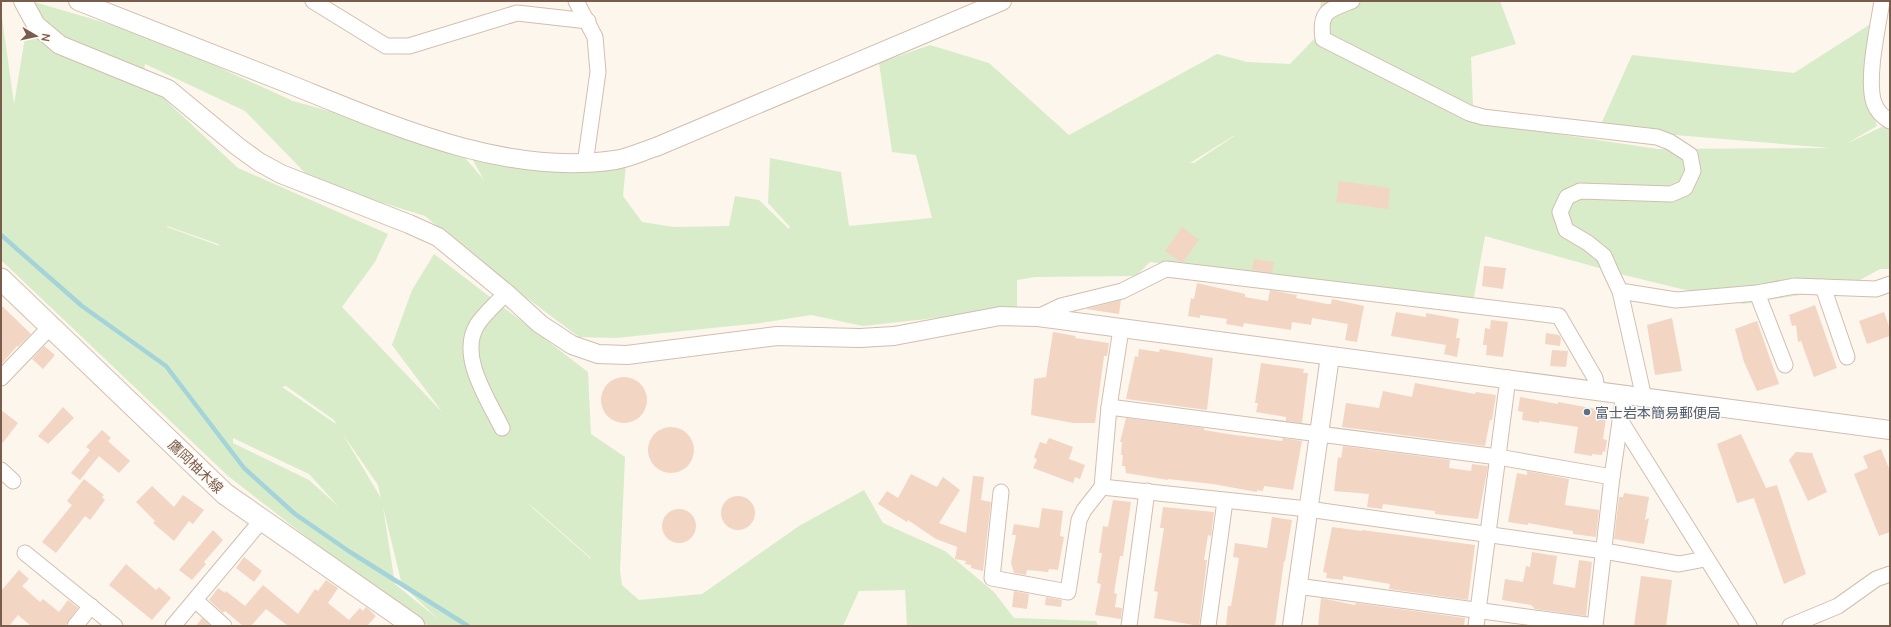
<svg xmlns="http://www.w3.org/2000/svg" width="1891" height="627" font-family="Manrope,'Noto Sans JP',sans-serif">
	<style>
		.green { fill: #d8ecc9; fill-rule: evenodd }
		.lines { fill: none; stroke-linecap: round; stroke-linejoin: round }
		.stream { stroke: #a5d3da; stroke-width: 4.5 }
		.building { fill: #f3d5c3 }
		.minor-casing { stroke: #d1beb0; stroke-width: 17 }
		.tertiary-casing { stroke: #d1beb0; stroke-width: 20 }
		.secondary-casing { stroke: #d6c0b0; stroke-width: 23 }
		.minor { stroke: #fff; stroke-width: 15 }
		.tertiary { stroke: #fff; stroke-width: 18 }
		.secondary { stroke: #fff; stroke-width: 21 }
		.service-dot { fill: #5c6f8a; stroke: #fffaf3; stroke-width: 1.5 }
		.labels { text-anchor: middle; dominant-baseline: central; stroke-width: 3; stroke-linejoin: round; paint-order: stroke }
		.service-label { font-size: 14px; fill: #4e5e75; stroke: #fffaf3; text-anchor: start }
		.street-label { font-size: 14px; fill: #7a5c4d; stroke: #fffaf3 }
	</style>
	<rect width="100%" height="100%" fill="#fdf6ec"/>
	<path class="green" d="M31 1 147 35 293 101 455 146 484 180 466 148 626 165 623 196 642 222 674 227 729 226 735 196 759 200 789 229 790 227 768 203 770 158 841 172 849 226 932 218 916 155 892 152 879 63 930 45 989 63 1069 135 1217 54 1247 62 1290 64 1316 37 1321 1H1500L1516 44 1471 57 1473 106 1420 80 1471 121 1658 149 1830 148 1651 133 1601 124 1632 55 1794 73 1869 25 1865 81 1877 126 1846 144 1890 123V269H1880L1845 288 1743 304 1624 275 1485 236 1473 302 1150 262 1136 276 1035 277 1017 280V309L863 326 811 315 761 323 616 338 579 337 500 278 425 216 313 181 245 111 145 64 143 79 238 168 388 234 375 262 342 307 443 413 392 345 412 290 434 254 588 372 591 434 625 457 620 571 622 585 639 600 702 594 799 526 864 490 883 523 945 551 994 592 1014 618 1096 621 1098 626H907L905 590 859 591 843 626H429L384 597 228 476 1 260V10L14 104ZM1234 136 1194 163H1190L1233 136ZM167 226 218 244 220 246 167 227ZM286 386 334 420 336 424 282 387ZM342 433 378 485 381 498ZM233 438 309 474 338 506 309 480 233 443ZM526 501 591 558V559L535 510ZM383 507 402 585 438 619 395 584Z"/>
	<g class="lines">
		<polyline class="stream" points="1,235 82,306 166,366 244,468 295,514 350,552 468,626"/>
	</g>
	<g class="building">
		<polygon points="1339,181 1390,188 1388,209 1336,202"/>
		<polygon points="1182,227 1199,240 1183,262 1179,261 1165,251"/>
		<polygon points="1254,259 1274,262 1272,273 1252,270"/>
		<polygon points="1484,266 1506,268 1503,289 1482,286"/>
		<polygon points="1197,283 1245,294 1245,297 1268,301 1270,290 1297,295 1296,298 1327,304 1331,304 1332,299 1364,306 1357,342 1345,340 1348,324 1312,318 1311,325 1292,322 1291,330 1244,323 1243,327 1226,324 1227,319 1200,315 1200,318 1188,316 1191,298 1194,299"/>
		<polygon points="1121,300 1119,314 1086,309"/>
		<polygon points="1,305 31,334 18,347 17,346 1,365"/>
		<polygon points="1815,305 1837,368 1814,377 1801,341 1798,342 1796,325 1792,326 1789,315"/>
		<polygon points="1396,312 1426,317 1426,313 1459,319 1456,338 1460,338 1457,357 1444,354 1446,345 1391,336"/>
		<polygon points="1884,312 1890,329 1890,336 1867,344 1859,321"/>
		<polygon points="1672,318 1682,371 1655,375 1647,325"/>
		<polygon points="1491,320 1508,322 1503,357 1486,355 1487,345 1483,345 1485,328 1490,329"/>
		<polygon points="1757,321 1779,384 1757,391 1744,362 1735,329"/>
		<polygon points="1053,332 1076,336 1075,338 1109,343 1107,356 1104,356 1095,423 1073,423 1031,415 1034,379 1046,377"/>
		<polygon points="1546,333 1559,335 1561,338 1560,346 1545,344"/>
		<polygon points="44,346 55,355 43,369 32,359"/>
		<polygon points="1139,349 1159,352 1160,349 1213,358 1207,410 1126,399 1135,356 1138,357"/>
		<polygon points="1552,350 1568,351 1566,367 1550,366"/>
		<polygon points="1261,363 1304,369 1303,373 1308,373 1302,423 1286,421 1286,417 1256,412 1258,403 1255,403"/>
		<circle cx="624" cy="400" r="23"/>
		<polygon points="1415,383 1475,394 1476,392 1496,395 1492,420 1490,420 1485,446 1342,427 1346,403 1379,408 1383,391 1412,397"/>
		<polygon points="1520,397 1558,404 1558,402 1607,411 1603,439 1607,440 1605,452 1603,451 1602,455 1592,454 1592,456 1574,453 1578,427 1539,421 1539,423 1522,420 1523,412 1518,411"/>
		<polygon points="63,407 74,418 48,444 38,436"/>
		<polygon points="1,410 18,423 1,445"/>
		<polygon points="1126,418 1204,428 1204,430 1228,434 1282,441 1283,438 1302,441 1293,490 1264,486 1263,491 1257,490 1257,492 1213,484 1168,479 1168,480 1126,473 1125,466 1122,466 1123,455 1121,455 1122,442 1120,442"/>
		<circle cx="671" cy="450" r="23"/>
		<polygon points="102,430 111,438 108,441 130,461 119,473 99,456 80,480 71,473 90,450 86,447"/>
		<polygon points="1741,434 1766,488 1777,485 1806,574 1784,584 1754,498 1737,503 1717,444"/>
		<polygon points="1049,438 1073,447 1069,459 1085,465 1080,479 1075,477 1073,483 1033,468 1037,460 1034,457 1040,442 1046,444"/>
		<polygon points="1343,446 1450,460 1449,468 1471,471 1472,464 1488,466 1478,519 1435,514 1435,511 1383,504 1382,509 1367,507 1369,494 1334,491 1338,457 1341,458"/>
		<polygon points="1881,449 1890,471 1890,532 1879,536 1854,474 1868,468 1863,456"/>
		<polygon points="1796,452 1812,453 1827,492 1808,501 1789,460"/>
		<polygon points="1527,471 1569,479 1565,505 1599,510 1596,537 1573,534 1573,531 1528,523 1528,525 1508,522 1517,473 1527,475"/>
		<polygon points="911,474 937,487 943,477 960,490 939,523 966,533 973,476 984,477 981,500 991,502 983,571 971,568 971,565 965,564 966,561 955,559 957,547 955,546 936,539 908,520 907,522 878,504 887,491 898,498"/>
		<polygon points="84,479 104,495 102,497 105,500 90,520 85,516 56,553 42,542 72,505 67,501"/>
		<polygon points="152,486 174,507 183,495 204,510 193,524 189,521 174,541 153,523 155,521 136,502"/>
		<polygon points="1624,493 1649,497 1645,520 1649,518 1644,544 1614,539 1619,497 1623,497"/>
		<circle cx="738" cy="513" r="17"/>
		<polygon points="1113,500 1131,502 1123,556 1120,556 1114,593 1117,594 1115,607 1122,608 1121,619 1095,615 1101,584 1097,583 1102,553 1099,553 1103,526 1108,527"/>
		<polygon points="1163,507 1214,512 1211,536 1208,535 1204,560 1207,560 1199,626 1154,618 1158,592 1154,591 1164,528 1160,528"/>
		<polygon points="1042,508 1063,511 1060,536 1064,537 1058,570 1049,569 1048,572 1027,570 1026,575 1014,573 1011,563 1016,535 1012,535 1014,524 1039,528"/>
		<circle cx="679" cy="526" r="17"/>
		<polygon points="1272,517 1292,520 1285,561 1284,561 1275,626 1226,626 1228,606 1231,606 1239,558 1233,557 1235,543 1267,548"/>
		<polygon points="1332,527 1362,531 1362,530 1475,545 1468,600 1389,589 1390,584 1343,576 1343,580 1326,578 1327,573 1323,572"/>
		<polygon points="213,530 223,540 204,562 206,564 192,580 179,570"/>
		<polygon points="1532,552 1557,556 1553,584 1575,588 1579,560 1592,562 1586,616 1535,609 1531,605 1502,600 1505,579 1523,582 1526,566 1530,567"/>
		<polygon points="244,557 262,571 254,582 236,568"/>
		<polygon points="126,564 156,590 159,587 171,598 152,620 109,585"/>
		<polygon points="19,570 29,579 22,586 40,602 43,599 59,612 68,600 78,608 65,626 31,626 18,615 9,626 1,626 1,591"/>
		<polygon points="1641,576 1672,580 1666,626 1634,626"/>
		<polygon points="326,580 338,588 328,603 349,620 360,608 363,611 366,607 376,616 367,626 288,626 266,609 251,626 243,626 225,611 223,613 209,600 218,588 225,593 226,591 245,606 263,585 298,614 315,589 318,591"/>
		<polygon points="1014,591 1029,594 1027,609 1012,607"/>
		<polygon points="1046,597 1062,600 1061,607 1045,605"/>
		<polygon points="1321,598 1355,605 1356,603 1465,618 1464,626 1318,626"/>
		<polygon points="202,618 211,626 196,626"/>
	</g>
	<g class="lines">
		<defs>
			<g id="minor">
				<polyline points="313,1 386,46 409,46 517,13 588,21"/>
				<polyline points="576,1 595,37 598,72 585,164"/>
				<path d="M1352 1C1328 10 1319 11 1323 39L1469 113 1483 117 1657 137 1670 142 1690 155 1693 171 1685 188 1671 194 1580 191 1567 197 1560 212 1566 230 1588 243 1604 256 1611 272 1620 291 1644 398"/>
				<path d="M1882 1C1878 27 1866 79 1874 103 1877 111 1883 117 1890 121"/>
				<polyline points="1823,287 1847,357"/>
				<polyline points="1620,291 1676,300 1757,293 1795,286 1876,289 1890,284"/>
				<polyline points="1757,293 1785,365"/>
				<polyline points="1038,317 1061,306 1122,291 1166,269 1559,316 1595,378 1597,390"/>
				<polyline points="1,378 51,326"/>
				<polyline points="1109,407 1498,457 1612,477"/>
				<polyline points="1620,420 1749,626"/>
				<path d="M502 428C488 399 458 356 477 325 484 314 497 303 506 293"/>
				<polyline points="1,470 13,481"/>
				<polyline points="1102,487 1308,509 1604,551 1679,564 1705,559"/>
				<polyline points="1001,492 992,578 1068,592 1079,520 1084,510 1102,487 1109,407 1121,329"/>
				<polyline points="25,553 115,626"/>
				<polyline points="1297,586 1594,626"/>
				<polyline points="195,600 224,626"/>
				<polyline points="75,626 91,606"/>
				<polyline points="173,626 261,521"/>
				<polyline points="1129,626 1147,491"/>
				<polyline points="1208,626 1225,501"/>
				<polyline points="1476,626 1508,378"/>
				<polyline points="1595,626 1612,477 1624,394"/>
				<polyline points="1790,626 1838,606 1876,579 1890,574"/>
			</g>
			<g id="tertiary">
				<polyline points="23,1 36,25 60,45 168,89 237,146 259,162 281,174 409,224 438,237 506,293 540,324 572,345 598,354 627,355 777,336 860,338 894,336 1000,316 1038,317 1890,430"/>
				<path d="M78 1C148 28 218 56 289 84 389 124 505 177 615 160 629 158 643 151 656 147L1002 1"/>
				<polyline points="1292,626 1330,356"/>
			</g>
			<polyline id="secondary" points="1,279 225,494 414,626"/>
		</defs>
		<use href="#minor" class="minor-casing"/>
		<use href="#tertiary" class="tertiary-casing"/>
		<use href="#secondary" class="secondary-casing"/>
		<use href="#minor" class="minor"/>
		<use href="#tertiary" class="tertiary"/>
		<use href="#secondary" class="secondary"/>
	</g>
	<circle class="service-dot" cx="1587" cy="412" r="4"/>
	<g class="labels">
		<g class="service-label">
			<text x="1595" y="412">富士岩本簡易郵便局</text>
		</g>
		<g class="street-label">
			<text transform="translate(196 466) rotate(44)">鷹岡柚木線</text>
		</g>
	</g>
	<rect width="1891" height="627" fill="none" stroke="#7a5c4d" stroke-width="4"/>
	<g transform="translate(36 36) rotate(99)" stroke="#fffaf3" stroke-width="3" paint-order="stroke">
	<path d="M0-3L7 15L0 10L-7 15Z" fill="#7a5c4d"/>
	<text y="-6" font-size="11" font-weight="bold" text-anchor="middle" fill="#7a5c4d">N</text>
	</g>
</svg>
